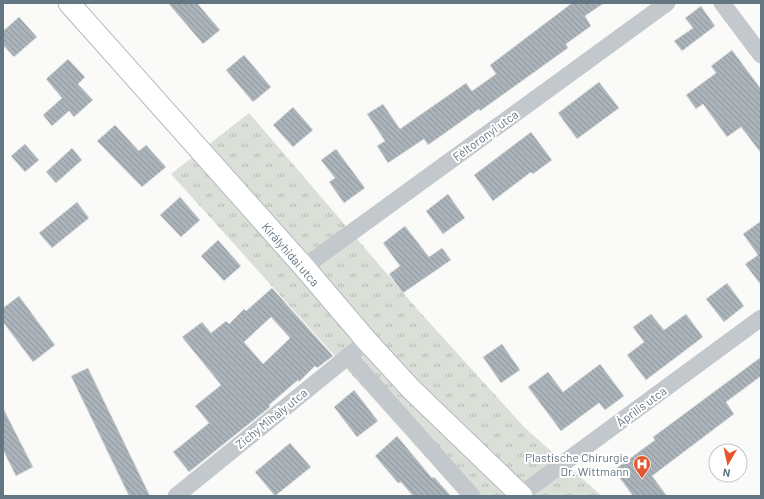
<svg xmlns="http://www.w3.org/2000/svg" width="764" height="499" font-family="Barlow,sans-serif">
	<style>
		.grass { fill: url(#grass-tufts) }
		.building { fill: url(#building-back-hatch); stroke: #dcdcda; fill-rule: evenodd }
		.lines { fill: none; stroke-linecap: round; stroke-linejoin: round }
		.major-casing { stroke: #b5babe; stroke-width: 23 }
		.minor { stroke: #c3c8cc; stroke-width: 17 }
		.major { stroke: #fff; stroke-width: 21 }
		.labels { text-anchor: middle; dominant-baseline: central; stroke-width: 4; stroke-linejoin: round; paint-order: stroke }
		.street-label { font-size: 12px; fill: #657683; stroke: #fff }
		.poi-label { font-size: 12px; fill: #657683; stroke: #fff; text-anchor: end }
	</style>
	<defs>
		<pattern id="grass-tufts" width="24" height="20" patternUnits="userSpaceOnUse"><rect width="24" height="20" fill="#dadfd7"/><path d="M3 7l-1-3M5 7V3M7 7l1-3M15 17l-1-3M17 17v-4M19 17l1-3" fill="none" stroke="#b4b9b4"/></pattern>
		<pattern id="building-back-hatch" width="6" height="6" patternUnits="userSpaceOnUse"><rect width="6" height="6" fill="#aab3b9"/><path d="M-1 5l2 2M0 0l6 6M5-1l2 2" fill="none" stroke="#8e969c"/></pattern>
	</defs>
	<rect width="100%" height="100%" fill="#fafaf8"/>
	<polygon class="grass" points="249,113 418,310 525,428 602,496 461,496 171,174"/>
	<g class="building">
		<polygon points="168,3 197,3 220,30 203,44"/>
		<polygon points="572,3 604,3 585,16 591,26 566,44 568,48 480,111 479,109 428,145 424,139 388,163 377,146 385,141 367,114 383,104 400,129 466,83 472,91 496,74 490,65"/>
		<polygon points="701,6 715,26 682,51 674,41 693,28 685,18"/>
		<polygon points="19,17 37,37 14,57 3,45 3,31"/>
		<polygon points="732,50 761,89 761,153 741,127 727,137 703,104 696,109 686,95 716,73 711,66"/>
		<polygon points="244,55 271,87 253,102 226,70"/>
		<polygon points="68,59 85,77 78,84 93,100 74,117 69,111 52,126 43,115 62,98 46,79"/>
		<polygon points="599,82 619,108 577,139 558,113"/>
		<polygon points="293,107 313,130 293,147 273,125"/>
		<polygon points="115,125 139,151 146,145 166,167 142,187 97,141"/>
		<polygon points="531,132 552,160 533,174 531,172 493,201 474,175"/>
		<polygon points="25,144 39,160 25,172 11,156"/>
		<polygon points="72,148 82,160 56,183 46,172"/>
		<polygon points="336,149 365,188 344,203 329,182 335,178 321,160"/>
		<polygon points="448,194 465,218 443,234 426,211"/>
		<polygon points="180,197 200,220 181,237 160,215"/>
		<polygon points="77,202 89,218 52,248 39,233"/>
		<polygon points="761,221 761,285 745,264 758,255 743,234"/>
		<polygon points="405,226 429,257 442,248 451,260 403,293 389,274 400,266 383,243"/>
		<polygon points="218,240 241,266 224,281 201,256"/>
		<polygon points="727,283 744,306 724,322 706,299"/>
		<path d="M272 288 333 356 317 368 315 366 299 382 298 380 269 405 270 407 189 472 173 452 209 423 195 406 221 385 182 337 202 322 211 333 226 321 229 324 244 309 246 311ZM271 317 290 338 263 364 244 342Z"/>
		<polygon points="19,296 55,345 33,362 3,322 3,308"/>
		<polygon points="651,314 664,330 686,314 703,337 646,380 627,355 644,342 633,327"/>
		<polygon points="502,344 520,370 501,383 483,357"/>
		<polygon points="761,357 761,376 726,402 734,414 652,476 667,496 633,496 614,470 655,440 653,437"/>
		<polygon points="600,364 624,396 605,410 599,403 561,431 528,387 548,372 563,392"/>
		<polygon points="88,368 150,496 129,496 71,376"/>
		<polygon points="354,390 378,421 357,437 334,407"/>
		<polygon points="3,408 33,467 16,476 3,450"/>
		<polygon points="397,436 432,478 434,477 451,496 413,496 401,482 398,483 375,456"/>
		<polygon points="290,443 311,467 275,496 255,472"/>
	</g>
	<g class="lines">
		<defs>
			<polyline id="major" points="69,3 304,267 367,341 411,389 522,496"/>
		</defs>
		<use href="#major" class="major-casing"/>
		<g class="minor">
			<polyline points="722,3 761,55"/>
			<polyline points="304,267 667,3"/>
			<polyline points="348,356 472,496"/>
			<polyline points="520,495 761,318"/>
			<polyline points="176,496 367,341"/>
		</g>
		<use href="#major" class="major"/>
	</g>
	<defs>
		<symbol id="hospital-pin" viewBox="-11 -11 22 30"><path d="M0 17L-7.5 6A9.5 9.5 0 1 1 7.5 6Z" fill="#e4572e" stroke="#fff"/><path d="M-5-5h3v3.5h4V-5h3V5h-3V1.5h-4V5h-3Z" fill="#fff"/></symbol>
	</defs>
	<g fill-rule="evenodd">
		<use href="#hospital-pin" x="632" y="454" width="20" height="27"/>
	</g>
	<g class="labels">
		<g class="street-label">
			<text transform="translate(485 135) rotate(-36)">Féltoronyi utca</text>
			<text transform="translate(291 254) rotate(49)">Királyhidai utca</text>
			<text transform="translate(641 406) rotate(-36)">Április utca</text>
			<text transform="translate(271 418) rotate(-39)">Zichy Mihály utca</text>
		</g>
		<g class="poi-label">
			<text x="629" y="457">Plastische Chirurgie<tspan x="629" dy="14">Dr. Wittmann</tspan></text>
		</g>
	</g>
	<rect width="764" height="499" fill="none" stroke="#657683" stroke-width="8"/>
	<g transform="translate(728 463) rotate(189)"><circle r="19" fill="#ffffff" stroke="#c1c8cd"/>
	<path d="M0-3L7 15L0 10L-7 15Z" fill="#e4572e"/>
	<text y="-6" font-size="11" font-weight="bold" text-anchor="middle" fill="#657683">N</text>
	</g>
</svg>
